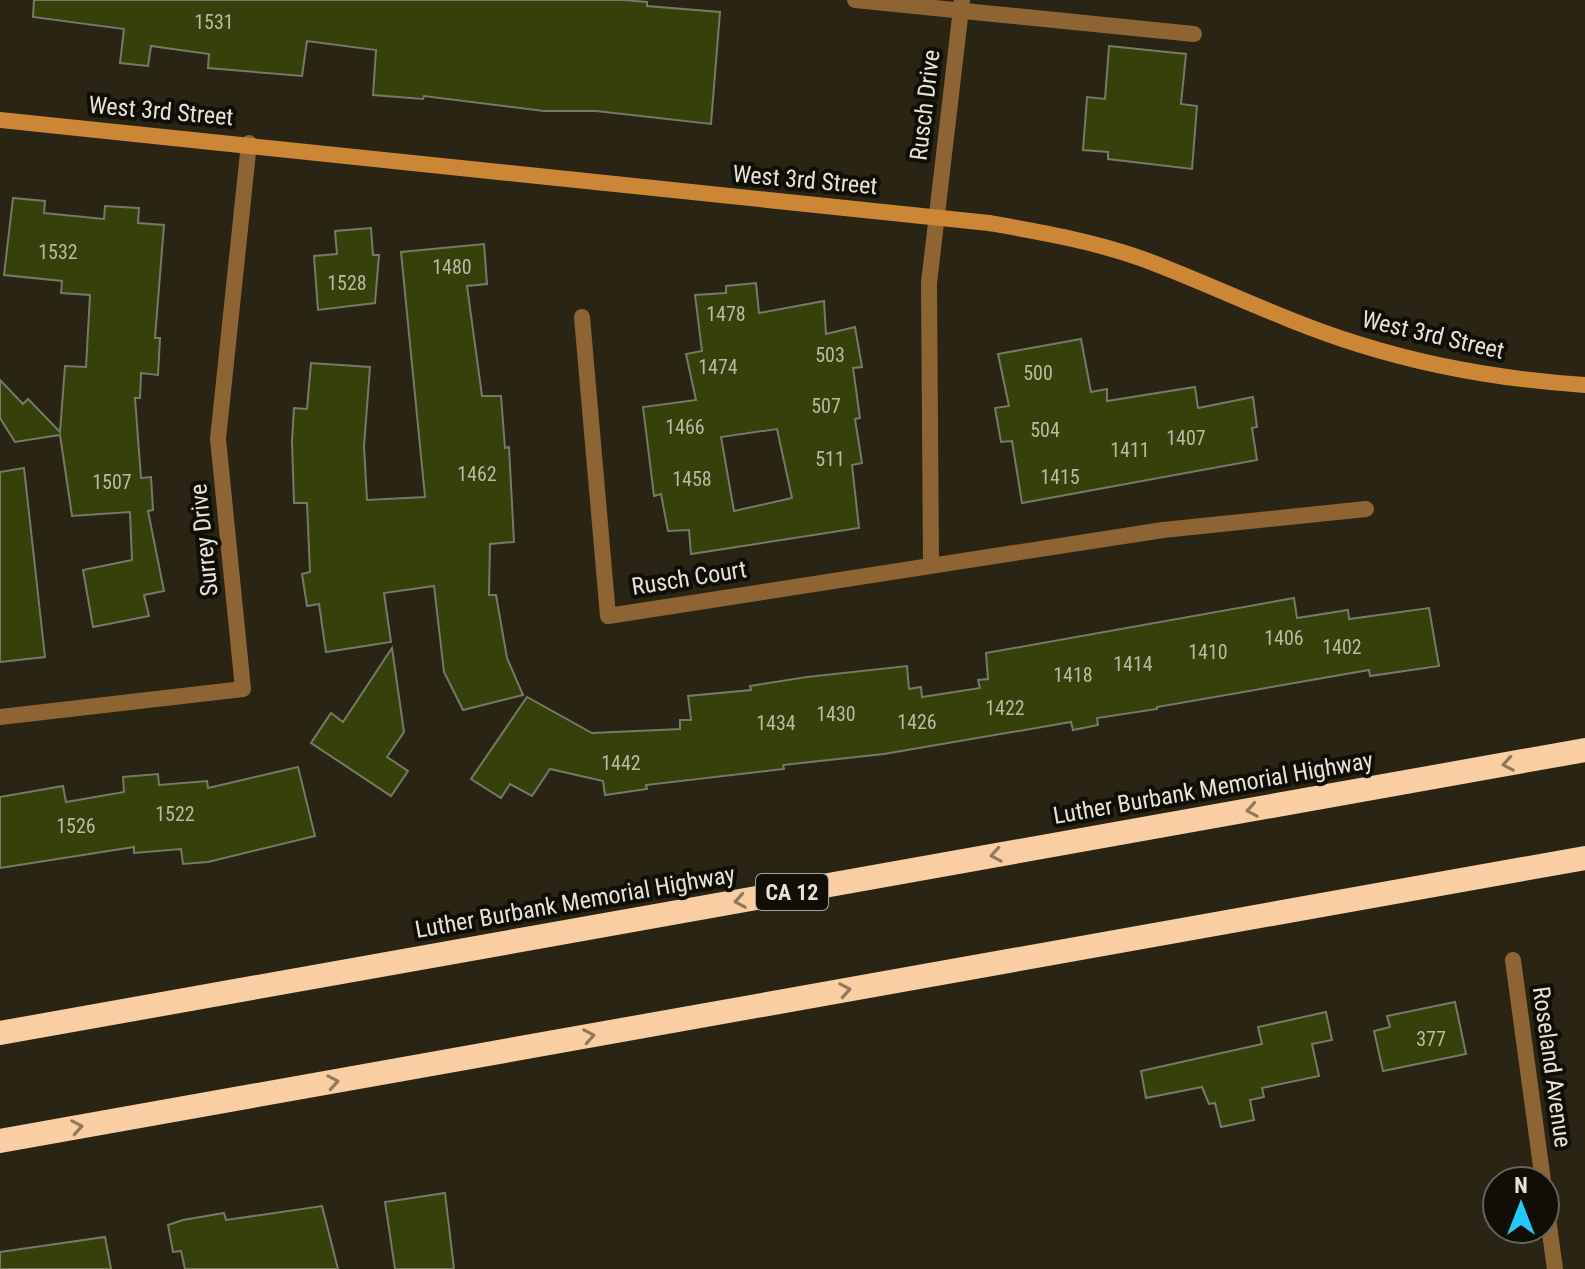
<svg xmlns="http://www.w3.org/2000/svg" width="1585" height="1269" font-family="'Roboto Condensed',sans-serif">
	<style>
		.building { fill: #36400a; stroke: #757a68; stroke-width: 2; fill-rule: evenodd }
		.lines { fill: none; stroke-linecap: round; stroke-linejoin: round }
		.street { stroke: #8f6435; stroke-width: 16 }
		.secondary { stroke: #cc8736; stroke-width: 16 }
		.highway { stroke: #f8cea2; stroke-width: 24 }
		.oneway { stroke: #90785c }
		.labels { text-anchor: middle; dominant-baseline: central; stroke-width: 8; stroke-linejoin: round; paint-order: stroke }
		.number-label { font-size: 20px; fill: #b9baa4 }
		.shield { fill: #100e07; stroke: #a5a299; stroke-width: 2 }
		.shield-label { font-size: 22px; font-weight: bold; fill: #e5e2d8 }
		.street-label { font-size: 24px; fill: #e5e2d8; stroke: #100e07 }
	</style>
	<rect width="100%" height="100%" fill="#292414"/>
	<g class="building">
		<polygon points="34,0 624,0 647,2 647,6 720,12 711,124 596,111 544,111 424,96 423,99 373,95 376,50 307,41 302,76 208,68 209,54 151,46 148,66 120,63 124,29 33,17"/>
		<polygon points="1109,46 1186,54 1181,104 1197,106 1192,169 1108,159 1108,152 1083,150 1087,97 1105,99"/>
		<polygon points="13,198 45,201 44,213 104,219 105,206 139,208 138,223 164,225 155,338 160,338 158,375 141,373 140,398 135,398 141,478 151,477 153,510 148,511 164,591 144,595 149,616 93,627 83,570 132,560 130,512 72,516 60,435 15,442 0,418 0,380 23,404 28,399 60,432 65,366 86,367 90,295 61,293 62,281 4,275"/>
		<polygon points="371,228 373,255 379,255 375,303 318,310 314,256 337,254 335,231"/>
		<polygon points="484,244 487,284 467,286 482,396 501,396 505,448 509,447 514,542 490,544 489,595 496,595 507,658 523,695 463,710 444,672 434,586 384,593 391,642 326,652 319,604 307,606 302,574 310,572 307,503 294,503 292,441 294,408 307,409 311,363 370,367 364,446 367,500 425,497 401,252"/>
		<path d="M756 283 759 313 824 301 826 334 855 327 862 367 853 368 860 418 855 419 862 463 852 465 859 528 691 554 689 530 668 531 661 494 654 496 643 407 696 400 686 354 702 351 695 295 726 293V286ZM777 429 792 498 734 511 721 437Z"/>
		<polygon points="1081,339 1091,392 1107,389 1107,401 1195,387 1198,408 1253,397 1257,427 1252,428 1257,460 1022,503 1012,441 1001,442 995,408 1009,406 998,354"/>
		<polygon points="24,468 45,657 0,662 0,472"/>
		<polygon points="1294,598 1297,618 1348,610 1349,619 1429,608 1439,666 1370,676 1369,670 1157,707 1157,709 1097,718 1098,725 1073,730 1071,722 884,754 783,765 784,769 646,785 647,789 605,795 603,781 550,769 532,796 510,784 501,798 471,779 527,697 592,733 680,729 680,720 691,720 688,696 751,690 750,686 807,677 907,666 909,689 921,687 922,697 980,688 978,680 988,679 986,653"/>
		<polygon points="392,648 404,732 387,757 408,771 391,796 311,743 331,713 343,722"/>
		<polygon points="298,767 315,836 208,862 183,864 181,849 134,853 134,847 0,868 0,797 63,786 66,802 124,792 123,777 158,774 159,785 207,781 208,788"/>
		<polygon points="1455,1002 1466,1054 1383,1071 1374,1031 1390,1027 1387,1016"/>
		<polygon points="1326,1012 1332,1040 1312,1044 1319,1076 1262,1088 1264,1097 1250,1100 1254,1120 1221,1127 1215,1103 1209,1104 1202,1087 1146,1098 1141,1071 1262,1044 1258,1027"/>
		<polygon points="445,1193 454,1269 395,1269 385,1202"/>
		<polygon points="322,1206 338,1269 185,1269 181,1251 173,1252 168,1225 183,1220 224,1213 226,1220"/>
		<polygon points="105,1237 111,1269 0,1269 0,1252"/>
	</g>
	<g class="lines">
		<g class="street">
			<polyline points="855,0 1194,34"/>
			<polyline points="582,317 608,616 1163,530 1366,509"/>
			<polyline points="931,563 929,283 962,0"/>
			<polyline points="0,717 243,689 218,439 249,143"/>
			<polyline points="1513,960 1543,1181"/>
			<polyline points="1545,1197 1555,1269"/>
		</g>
		<path class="secondary" d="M0 120 989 223C1040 232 1093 241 1143 259 1215 286 1284 321 1358 344 1431 367 1509 380 1585 385"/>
		<g class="highway">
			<polyline points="0,1033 1585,750"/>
			<polyline points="0,1141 1585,858"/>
		</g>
	</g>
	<defs><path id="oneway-chevron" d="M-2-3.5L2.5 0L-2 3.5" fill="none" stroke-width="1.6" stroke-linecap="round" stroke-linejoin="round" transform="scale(2)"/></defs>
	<g class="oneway">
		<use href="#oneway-chevron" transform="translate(1508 764) rotate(170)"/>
		<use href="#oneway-chevron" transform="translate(1252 810) rotate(170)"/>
		<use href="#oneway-chevron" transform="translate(996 855) rotate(170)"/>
		<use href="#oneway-chevron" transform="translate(740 901) rotate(170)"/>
		<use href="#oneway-chevron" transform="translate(845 990) rotate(-10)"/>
		<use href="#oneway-chevron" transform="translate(589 1036) rotate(-10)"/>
		<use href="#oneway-chevron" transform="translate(333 1082) rotate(-10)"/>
		<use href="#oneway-chevron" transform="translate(77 1127) rotate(-10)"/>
	</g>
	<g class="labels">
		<g class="number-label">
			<text x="214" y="22">1531</text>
			<text x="58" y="252">1532</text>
			<text x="452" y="267">1480</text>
			<text x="347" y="283">1528</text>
			<text x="726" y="314">1478</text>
			<text x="830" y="355">503</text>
			<text x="718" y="367">1474</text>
			<text x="1038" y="373">500</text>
			<text x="826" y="406">507</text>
			<text x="685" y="427">1466</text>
			<text x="1045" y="430">504</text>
			<text x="1186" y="438">1407</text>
			<text x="1130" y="450">1411</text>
			<text x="830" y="459">511</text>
			<text x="477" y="474">1462</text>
			<text x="1060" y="477">1415</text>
			<text x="692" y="479">1458</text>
			<text x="112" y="482">1507</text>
			<text x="1284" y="638">1406</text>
			<text x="1342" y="647">1402</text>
			<text x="1208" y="652">1410</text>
			<text x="1133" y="664">1414</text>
			<text x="1073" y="675">1418</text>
			<text x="1005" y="708">1422</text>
			<text x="836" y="714">1430</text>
			<text x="917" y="722">1426</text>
			<text x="776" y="723">1434</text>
			<text x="621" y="763">1442</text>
			<text x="175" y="814">1522</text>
			<text x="76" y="826">1526</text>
			<text x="1431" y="1039">377</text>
		</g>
		<rect class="shield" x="756" y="874" width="72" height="36" rx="6"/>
		<g class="shield-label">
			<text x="792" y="892">CA 12</text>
		</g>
		<g class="street-label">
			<text transform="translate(925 105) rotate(-83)">Rusch Drive</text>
			<text transform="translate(161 111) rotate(5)">West 3rd Street</text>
			<text transform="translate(805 180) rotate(5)">West 3rd Street</text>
			<text transform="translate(1433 335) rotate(13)">West 3rd Street</text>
			<text transform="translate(204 540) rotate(-96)">Surrey Drive</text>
			<text transform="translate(689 578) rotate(-9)">Rusch Court</text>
			<text transform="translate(1213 788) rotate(-10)">Luther Burbank Memorial Highway</text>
			<text transform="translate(575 902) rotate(-10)">Luther Burbank Memorial Highway</text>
			<text transform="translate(1552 1067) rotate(82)">Roseland Avenue</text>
		</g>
	</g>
	<g transform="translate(1521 1205)"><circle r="38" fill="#100e07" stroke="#65635b" stroke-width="2"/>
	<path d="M0-6L14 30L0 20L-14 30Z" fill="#22c9fd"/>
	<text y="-12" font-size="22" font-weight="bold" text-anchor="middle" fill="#e5e2d8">N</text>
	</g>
</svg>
